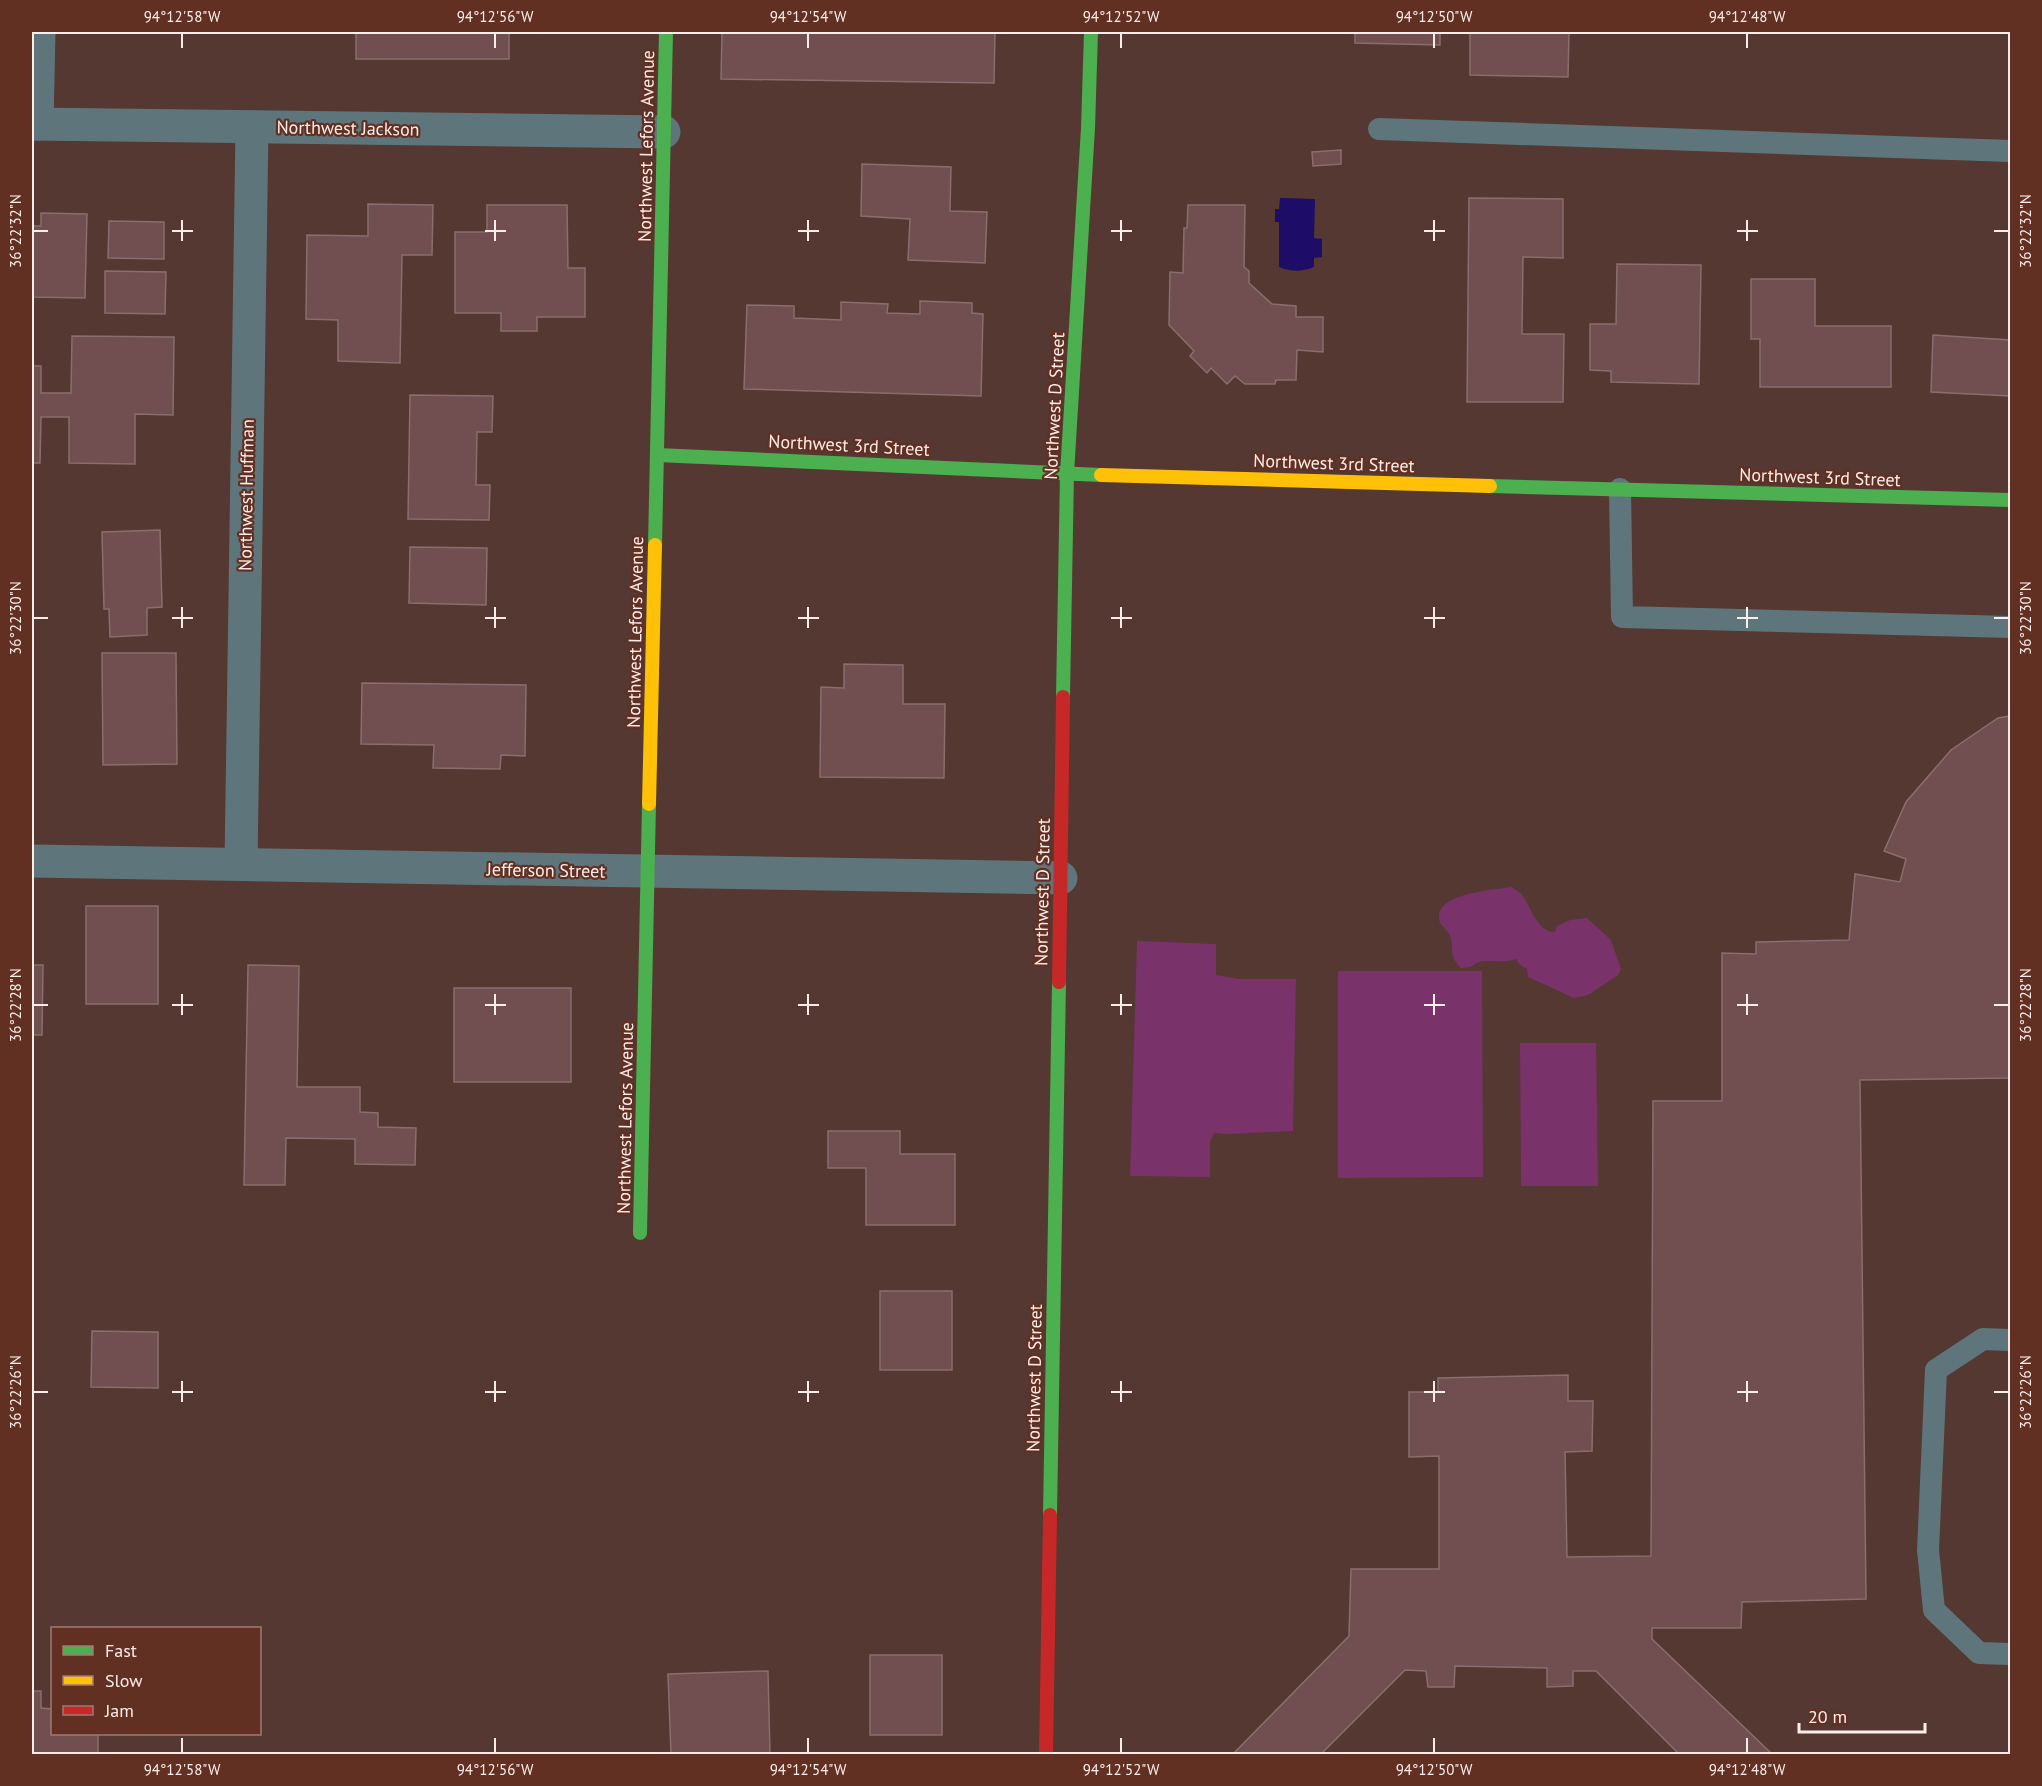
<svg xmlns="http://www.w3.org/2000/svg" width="2042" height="1786" font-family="'PT Sans',sans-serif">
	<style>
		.green { fill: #7a326a }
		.water { fill: #1d0d69 }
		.building { fill: #714e50; stroke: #886f6d; stroke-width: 1.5 }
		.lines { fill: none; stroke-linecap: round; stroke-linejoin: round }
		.lane { stroke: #5e767b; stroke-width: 22 }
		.street { stroke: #5e767b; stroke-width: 33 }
		.fast { stroke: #4caf50; stroke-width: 14 }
		.slow { stroke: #ffc107; stroke-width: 14 }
		.jam { stroke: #c62828; stroke-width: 14 }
		.ticks { fill: none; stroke: #fbeeea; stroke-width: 2 }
		.labels { text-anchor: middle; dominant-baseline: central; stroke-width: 4.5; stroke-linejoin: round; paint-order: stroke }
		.street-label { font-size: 18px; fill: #fbeeea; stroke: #622f23 }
		.neatline { fill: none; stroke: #fbeeea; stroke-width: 2 }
		.ticks-label { font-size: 15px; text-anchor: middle; fill: #fbeeea }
	</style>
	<rect width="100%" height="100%" fill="#543831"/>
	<g class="green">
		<path d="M1511 887C1516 890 1520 892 1523 896 1532 909 1537 932 1555 932L1557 926 1570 920 1587 918 1611 940 1621 969 1618 975 1588 995 1574 998 1528 977 1527 969 1519 964 1516 959C1501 964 1490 959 1480 962 1470 965 1475 968 1461 968 1446 953 1456 947 1449 934 1447 929 1442 927 1440 923 1430 893 1494 890 1511 887Z"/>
		<polygon points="1137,941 1216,944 1216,975 1239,979 1296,979 1293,1131 1227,1134 1214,1133 1210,1142 1210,1177 1130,1176"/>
		<polygon points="1338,971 1482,971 1483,1177 1338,1178"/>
		<polygon points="1520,1043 1596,1043 1598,1186 1521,1186"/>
	</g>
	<path class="water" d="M1280 198 1315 199 1314 238 1322 239V257L1314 258V267C1301 272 1292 272 1279 267V222H1275V209H1279Z"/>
	<g class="building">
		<rect x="356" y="32" width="153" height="27"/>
		<polygon points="722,32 995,32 994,83 721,79"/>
		<polygon points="1355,32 1440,32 1440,45 1355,43"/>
		<polygon points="1470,32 1569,32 1568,77 1470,75"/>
		<polygon points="1341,150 1341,164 1313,166 1312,152"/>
		<polygon points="862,164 951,167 950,211 987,212 985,263 908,260 910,219 861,216"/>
		<polygon points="1469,198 1563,199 1563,258 1523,257 1522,334 1564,334 1563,402 1467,402"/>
		<polygon points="368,204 433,205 432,255 402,255 400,363 338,361 338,320 306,319 307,235 368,236"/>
		<polygon points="487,205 567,205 568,268 585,268 585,317 537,317 537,331 501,331 501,313 455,313 455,232 487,232"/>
		<polygon points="1188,205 1245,205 1244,267 1249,271 1249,283 1272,304 1296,306 1296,317 1323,317 1323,352 1297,350 1296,380 1276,380 1275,384 1245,384 1235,376 1227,384 1211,368 1207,373 1190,356 1194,351 1169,325 1170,272 1183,273 1184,228 1187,228"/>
		<polygon points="41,213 87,214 85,298 32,297 32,226 41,226"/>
		<polygon points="109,221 164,222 164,259 108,258"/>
		<polygon points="1617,264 1701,265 1699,384 1611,382 1611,371 1590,370 1590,324 1616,324"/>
		<polygon points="105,271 166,272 165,314 105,313"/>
		<polygon points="1751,279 1815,279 1815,326 1891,326 1891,387 1760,387 1760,339 1751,339"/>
		<polygon points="920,301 972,303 972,313 983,314 981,396 744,389 747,305 794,306 794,318 841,320 841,302 888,304 887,313 920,314"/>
		<polygon points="1933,335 2010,340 2010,396 1931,392"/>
		<polygon points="72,336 174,337 173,415 135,414 135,464 69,463 69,417 41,417 40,463 32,463 32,366 41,366 41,393 71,393"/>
		<polygon points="410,395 493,396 492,432 477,432 476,485 490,485 489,520 408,519"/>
		<polygon points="160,530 162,607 147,608 147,635 110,637 109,609 104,609 102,532"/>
		<polygon points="410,547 487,548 486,605 409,603"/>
		<polygon points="102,653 176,653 177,764 103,765"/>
		<polygon points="844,664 903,665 903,704 945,704 944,778 820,777 821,687 844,688"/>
		<polygon points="362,683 526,685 525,756 501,755 500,769 433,768 434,745 361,744"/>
		<polygon points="2010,716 2010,1078 1860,1080 1866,1599 1742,1602 1741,1628 1652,1628 1652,1639 1772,1754 1679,1754 1596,1671 1573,1671 1573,1686 1547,1687 1547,1668 1455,1666 1454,1687 1428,1687 1426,1671 1405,1670 1321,1754 1233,1754 1349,1636 1351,1569 1439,1569 1439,1456 1409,1457 1409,1392 1438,1392 1438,1378 1568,1375 1568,1401 1593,1401 1592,1451 1565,1452 1567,1557 1651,1556 1653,1101 1722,1101 1722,953 1756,954 1756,942 1849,940 1855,874 1900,882 1906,859 1884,851 1906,802 1951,750 1998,718"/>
		<rect x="86" y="906" width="72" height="98"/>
		<polygon points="32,965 43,965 42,1035 32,1035"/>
		<polygon points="248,965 299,966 297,1087 360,1087 360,1112 378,1113 378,1127 416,1128 415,1165 355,1164 355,1139 286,1138 285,1185 244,1185"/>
		<rect x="454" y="988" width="117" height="94"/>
		<polygon points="828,1131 900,1131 900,1154 955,1154 955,1225 866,1225 866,1168 828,1168"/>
		<rect x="880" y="1291" width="72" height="79"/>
		<polygon points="92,1331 158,1332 158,1388 91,1387"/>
		<rect x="870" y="1655" width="72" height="80"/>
		<polygon points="768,1671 770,1754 671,1754 668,1674"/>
		<polygon points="32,1691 41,1691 41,1708 52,1709 52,1734 98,1734 98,1754 32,1754"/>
	</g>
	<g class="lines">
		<g class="lane">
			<polyline points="1379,129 2010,151"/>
			<polyline points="1620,489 1622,617 2010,627"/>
			<polyline points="2010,1340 1983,1339 1936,1370 1928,1550 1934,1610 1979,1653 2010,1654"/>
		</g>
		<g class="street">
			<polyline points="32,124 664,132"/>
			<polyline points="37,124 39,32"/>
			<polyline points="32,861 1061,878"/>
			<polyline points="241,864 252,127"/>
		</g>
		<g class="fast">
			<polyline points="657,455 1101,475"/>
			<polyline points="1490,486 2010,500"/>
			<polyline points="655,545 666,32"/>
			<polyline points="1063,697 1067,474 1088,128 1091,32"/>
			<polyline points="640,1233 649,804"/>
			<polyline points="1050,1515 1059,982"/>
		</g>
		<g class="slow">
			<polyline points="1101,475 1490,486"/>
			<polyline points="649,804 655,545"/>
		</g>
		<g class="jam">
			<polyline points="1059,982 1063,697"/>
			<polyline points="1046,1754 1050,1515"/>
		</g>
	</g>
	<path class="ticks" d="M182 33V48M495 33V48M808 33V48M1121 33V48M1434 33V48M1747 33V48M182 220V241M495 220V241M808 220V241M1121 220V241M1434 220V241M1747 220V241M33 231H48M172 231H193M485 231H506M798 231H819M1111 231H1132M1424 231H1445M1737 231H1758M1994 231H2009M182 607V628M495 607V628M808 607V628M1121 607V628M1434 607V628M1747 607V628M33 618H48M172 618H193M485 618H506M798 618H819M1111 618H1132M1424 618H1445M1737 618H1758M1994 618H2009M182 994V1015M495 994V1015M808 994V1015M1121 994V1015M1434 994V1015M1747 994V1015M33 1005H48M172 1005H193M485 1005H506M798 1005H819M1111 1005H1132M1424 1005H1445M1737 1005H1758M1994 1005H2009M182 1381V1402M495 1381V1402M808 1381V1402M1121 1381V1402M1434 1381V1402M1747 1381V1402M33 1392H48M172 1392H193M485 1392H506M798 1392H819M1111 1392H1132M1424 1392H1445M1737 1392H1758M1994 1392H2009M182 1738V1753M495 1738V1753M808 1738V1753M1121 1738V1753M1434 1738V1753M1747 1738V1753"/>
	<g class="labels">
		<g class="street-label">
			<text transform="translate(348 128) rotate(1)">Northwest Jackson</text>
			<text transform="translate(646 146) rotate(-89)">Northwest Lefors Avenue</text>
			<text transform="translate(1054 406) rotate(-87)">Northwest D Street</text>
			<text transform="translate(849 445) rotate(3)">Northwest 3rd Street</text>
			<text transform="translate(1334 463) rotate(2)">Northwest 3rd Street</text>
			<text transform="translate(1820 477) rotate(2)">Northwest 3rd Street</text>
			<text transform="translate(246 495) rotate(-89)">Northwest Huffman</text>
			<text transform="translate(635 632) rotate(-89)">Northwest Lefors Avenue</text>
			<text transform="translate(546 870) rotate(1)">Jefferson Street</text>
			<text transform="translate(1042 892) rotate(-89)">Northwest D Street</text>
			<text transform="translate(625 1118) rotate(-89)">Northwest Lefors Avenue</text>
			<text transform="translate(1034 1378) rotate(-89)">Northwest D Street</text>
		</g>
	</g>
	<rect width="2042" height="1786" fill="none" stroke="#622f23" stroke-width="66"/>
	<rect x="51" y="1627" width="210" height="108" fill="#622f23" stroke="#9f7b73" stroke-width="1.5"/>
	<rect x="63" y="1646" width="30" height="9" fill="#4caf50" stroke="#9f7b73" stroke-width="1.5"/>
	<text x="105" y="1657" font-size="18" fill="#fbeeea">Fast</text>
	<rect x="63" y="1676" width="30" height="9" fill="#ffc107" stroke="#9f7b73" stroke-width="1.5"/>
	<text x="105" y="1687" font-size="18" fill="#fbeeea">Slow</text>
	<rect x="63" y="1706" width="30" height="9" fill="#c62828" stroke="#9f7b73" stroke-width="1.5"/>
	<text x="105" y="1717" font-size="18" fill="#fbeeea">Jam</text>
	<path d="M1799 1723v9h126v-9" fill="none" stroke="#fbeeea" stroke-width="3"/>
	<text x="1808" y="1723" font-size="18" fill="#fbeeea" stroke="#622f23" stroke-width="4.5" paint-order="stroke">20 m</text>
	<rect x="33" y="33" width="1976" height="1720" class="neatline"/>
	<g class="ticks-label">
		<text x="182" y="22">94°12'58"W</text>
		<text x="495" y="22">94°12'56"W</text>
		<text x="808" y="22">94°12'54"W</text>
		<text x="1121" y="22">94°12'52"W</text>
		<text x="1434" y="22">94°12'50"W</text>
		<text x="1747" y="22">94°12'48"W</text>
		<text transform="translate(16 231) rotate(-90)" y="5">36°22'32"N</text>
		<text transform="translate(2026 231) rotate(-90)" y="5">36°22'32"N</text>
		<text transform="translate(16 618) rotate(-90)" y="5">36°22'30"N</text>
		<text transform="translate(2026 618) rotate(-90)" y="5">36°22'30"N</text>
		<text transform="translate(16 1005) rotate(-90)" y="5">36°22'28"N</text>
		<text transform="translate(2026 1005) rotate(-90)" y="5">36°22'28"N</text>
		<text transform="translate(16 1392) rotate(-90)" y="5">36°22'26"N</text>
		<text transform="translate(2026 1392) rotate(-90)" y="5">36°22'26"N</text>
		<text x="182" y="1775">94°12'58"W</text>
		<text x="495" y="1775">94°12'56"W</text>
		<text x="808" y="1775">94°12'54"W</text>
		<text x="1121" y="1775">94°12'52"W</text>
		<text x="1434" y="1775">94°12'50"W</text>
		<text x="1747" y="1775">94°12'48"W</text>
	</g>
</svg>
